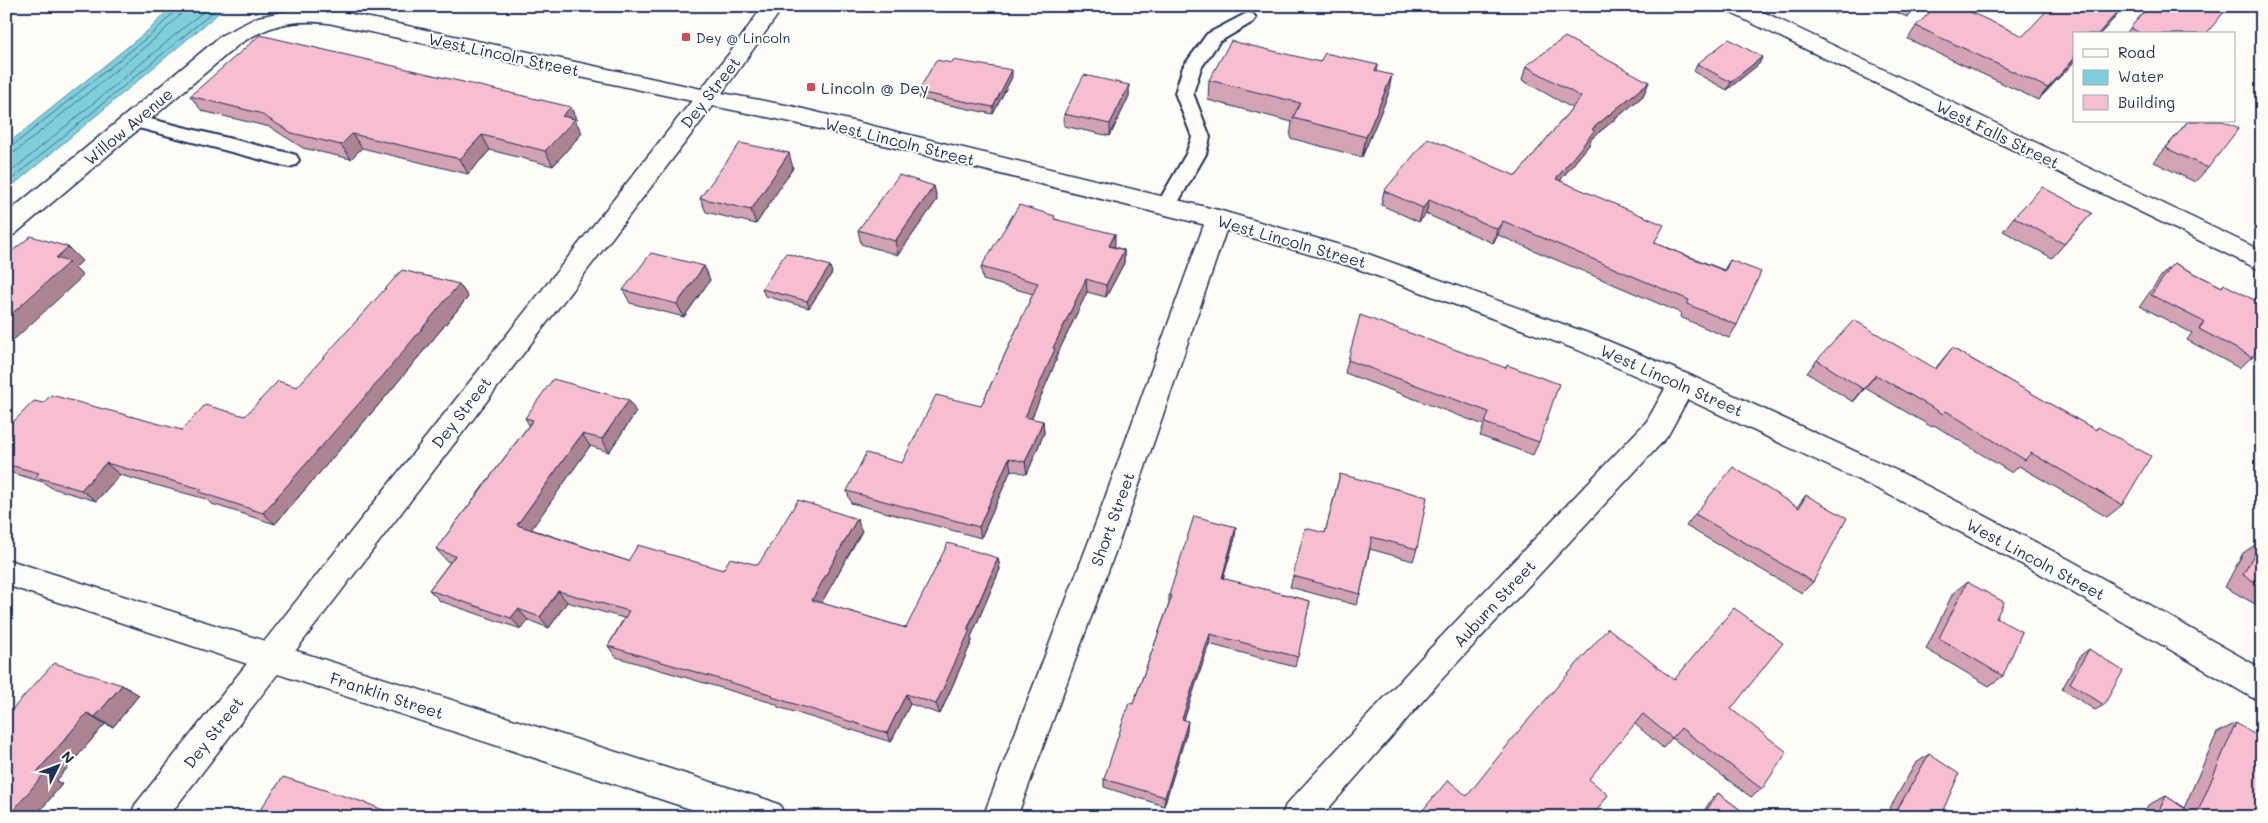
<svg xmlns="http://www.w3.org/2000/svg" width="2268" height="823" font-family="Mali,sans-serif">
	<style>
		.water { fill: #7fcfdb; stroke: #578fa9 }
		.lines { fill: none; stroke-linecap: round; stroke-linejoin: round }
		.shore { stroke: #436f90; stroke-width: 1 }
		.service-casing { stroke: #1b2f5e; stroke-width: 4 }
		.minor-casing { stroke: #1b2f5e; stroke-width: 3 }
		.tertiary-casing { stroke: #1b2f5e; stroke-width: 3 }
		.service { fill: #fdfcf7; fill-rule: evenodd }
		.minor { fill: #fdfcf7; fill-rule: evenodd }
		.tertiary { fill: #fdfcf7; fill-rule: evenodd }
		.wall { fill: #d4a3b3; stroke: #1b2f5e }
		.shaded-wall { fill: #ad8592; stroke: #1b2f5e }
		.building { fill: #f7bed0; stroke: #1b2f5e }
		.poi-dot { fill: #d1495b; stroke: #fdfcf7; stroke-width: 2 }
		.labels { text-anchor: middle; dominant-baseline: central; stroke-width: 4; stroke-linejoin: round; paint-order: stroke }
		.far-poi-label { font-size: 14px; fill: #1b2f5e; stroke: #fdfcf7; text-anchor: start }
		.street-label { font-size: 16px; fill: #1b2f5e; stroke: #fdfcf7 }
		.poi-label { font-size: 16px; fill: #1b2f5e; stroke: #fdfcf7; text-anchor: start }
	</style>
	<rect width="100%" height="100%" fill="#fdfcf7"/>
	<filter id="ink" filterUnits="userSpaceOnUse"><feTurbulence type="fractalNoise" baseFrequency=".02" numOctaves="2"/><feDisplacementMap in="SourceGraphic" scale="10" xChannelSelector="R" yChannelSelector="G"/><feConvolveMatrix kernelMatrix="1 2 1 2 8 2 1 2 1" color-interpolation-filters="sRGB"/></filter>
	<g filter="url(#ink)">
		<polygon class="water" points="172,6 227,6 6,191 6,145 151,28"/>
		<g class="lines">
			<g class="shore">
				<polyline points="6,148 11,147 154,32 174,12 176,6"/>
				<polyline points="6,155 15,152 158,36 180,15 182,6"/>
				<polyline points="6,176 210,6"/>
				<polyline points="6,184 220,6"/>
			</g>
			<defs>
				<g id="service">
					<polygon points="1247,13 1253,14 1256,18 1253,22 1219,42 1201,68 1193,93 1210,137 1206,154 1173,211 1166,213 1159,211 1156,206 1186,154 1192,137 1175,93 1183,67 1207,34"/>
					<polygon points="134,115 289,153 296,155 299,160 296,165 289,167 127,125 125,121 127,117"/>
				</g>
				<g id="minor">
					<polygon points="1724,6 1751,6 2262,251 2262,271 1727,11"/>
					<path d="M301 8 328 9 706 90 714 92 717 97 714 102 706 104 328 23C291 19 269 25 238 45L15 234 6 237V214L222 35 258 17Z"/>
					<polygon points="1218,210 1227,213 1230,219 1127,520 1017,817 983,817 1097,520 1206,219 1209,213"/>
					<polygon points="1682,373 1692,376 1696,384 1667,437 1442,679 1321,817 1281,817 1286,805 1420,659 1647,421 1672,376"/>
					<polygon points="6,559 768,800 780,805 785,817 715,817 6,585"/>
				</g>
				<polygon id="tertiary" points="763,6 784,6 722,93 791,106 1218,210 1357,250 1596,336 1692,376 1902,473 2070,560 2262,669 2262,701 2251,697 2048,578 1882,491 1672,392 1578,350 1350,266 1218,228 791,122 713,106 168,817 130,817 135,805 732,50"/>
			</defs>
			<use href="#service" class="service-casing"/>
			<use href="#minor" class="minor-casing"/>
			<use href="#tertiary" class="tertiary-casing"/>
			<use href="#service" class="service"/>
			<use href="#minor" class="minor"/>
			<use href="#tertiary" class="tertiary"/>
		</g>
		<g class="wall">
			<polygon points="1820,6 1844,6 1835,14"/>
			<polygon points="1883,6 1919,6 1907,17"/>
			<polygon points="2120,12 2100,34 2074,34 2074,62 2038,100 1908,39 1916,26 2023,36"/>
			<polygon points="2130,28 2206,34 2126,34"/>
			<polygon points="1762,57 1759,64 1727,90 1694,72 1697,64"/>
			<polygon points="1320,62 1378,65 1377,72 1388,95 1362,157 1290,138 1292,122 1208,100 1209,80"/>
			<polygon points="1526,66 1649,82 1643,96 1591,139 1589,145 1560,180 1655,243 1724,270 1730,260 1737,325 1729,338 1680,317 1681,313 1498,235 1493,243 1426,214 1419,222 1381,205 1384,191 1516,176 1572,108 1522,80"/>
			<polygon points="1012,77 993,114 920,99 918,92"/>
			<polygon points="1129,85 1129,96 1110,136 1064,126 1064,114"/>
			<polygon points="190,96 577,121 576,122 582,133 553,166 490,150 468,174 362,148 351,159 303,148 270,127 202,111"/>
			<polygon points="2188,121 2223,121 2208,168 2195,182 2154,162"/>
			<polygon points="793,168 756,224 706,212 700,198"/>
			<polygon points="934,186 937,200 898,255 861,244 858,230"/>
			<polygon points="2092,213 2052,258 2003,231 2014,217"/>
			<polygon points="1056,219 1115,247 1124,250 1124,263 1106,297 1087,292 1056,357 1056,361 1031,419 1043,421 1044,433 1027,474 1011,470 981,538 851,503 847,491 902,463 981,406 1033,294 983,280 981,267"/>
			<polygon points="2174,263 2222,287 2224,284 2252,357 2239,368 2187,340 2192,333 2140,306 2162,275"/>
			<polygon points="704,266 710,280 684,317 630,303 623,290"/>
			<polygon points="832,273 809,308 765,296 762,289"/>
			<polygon points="459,284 468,297 387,395 275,524 212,504 206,499 120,475 96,501 52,488 43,482 6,471 6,429 182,430 245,416 297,387"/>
			<polygon points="1952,348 2095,430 2098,427 2122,505 2107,517 2019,466 2012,473 1934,425 1932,427 1865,388 1853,402 1807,373 1817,360 1935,369"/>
			<polygon points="1348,360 1506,368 1539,442 1533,455 1480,436 1484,425 1345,373"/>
			<polygon points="636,412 609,452 590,446 531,529 628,561 723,570 758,565 862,531 821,603 906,628 998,558 1000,569 971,637 972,641 940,714 910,704 891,742 778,707 776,704 616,657 608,646 624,618 567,602 549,628 528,620 521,629 440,601 429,590 450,562 447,561 436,549 529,425 525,418"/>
			<polygon points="1340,474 1417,549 1413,561 1370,549 1360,594 1356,605 1290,587 1293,576 1325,533"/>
			<polygon points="1806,495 1813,582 1802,593 1686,526 1695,514 1797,507"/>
			<polygon points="1235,538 1223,579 1310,601 1295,667 1209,644 1184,720 1187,731 1164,806 1104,787 1104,779 1133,704 1169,604 1169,595"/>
			<polygon points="2261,541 2262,542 2262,608 2225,587 2243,553"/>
			<polygon points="1967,582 1996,618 2003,676 1989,686 1926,649 1953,593"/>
			<polygon points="2089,649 2104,705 2095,710 2062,689 2081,655"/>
			<polygon points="1673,680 1731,709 1762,789 1751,797 1672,738 1663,748 1635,724 1467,796"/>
			<polygon points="122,685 139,695 113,727 105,724 56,781 62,784 35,817 6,817 6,716"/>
			<polygon points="2236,723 2262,817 2142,817 2148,805 2166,796 2184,808 2217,733"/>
			<polygon points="1929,754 1940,817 1885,817 1915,764"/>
			<polygon points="1718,793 1750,817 1700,817 1713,797"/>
		</g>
		<g class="shaded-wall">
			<polygon points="1839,6 1844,6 1835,14"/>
			<polygon points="1914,6 1919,6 1907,17"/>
			<polygon points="2123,6 2124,6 2120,12 2100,34 2098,34"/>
			<polygon points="1762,57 1759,64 1727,90 1731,82"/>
			<polygon points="2074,59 2074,62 2038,100 2048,88"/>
			<polygon points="1012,70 1012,77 993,114 993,107"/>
			<polygon points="1392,75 1388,95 1362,157 1366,137"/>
			<polygon points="1649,82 1643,96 1591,139 1589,145 1551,192 1556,179 1592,129"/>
			<polygon points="1129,85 1129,96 1110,136 1110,124"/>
			<polygon points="571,107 577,121 576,122 582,133 553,166 545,151 562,116"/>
			<polygon points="352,134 362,148 351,159 341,145"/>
			<polygon points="482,135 490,150 468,174 460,159"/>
			<polygon points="789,153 793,168 756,224 751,210"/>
			<polygon points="934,186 937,200 898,255 895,241"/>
			<polygon points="1429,200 1426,214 1419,222 1423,208"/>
			<polygon points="1503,221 1498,235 1493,243 1497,229"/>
			<polygon points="1115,234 1115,247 1109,246"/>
			<polygon points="68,247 82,261 75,268 83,276 6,347 6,319 56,258"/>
			<polygon points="1124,250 1124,263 1106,297 1106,285"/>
			<polygon points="704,266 710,280 684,317 677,304"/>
			<polygon points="830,266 832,273 809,308 807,301"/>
			<polygon points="1086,279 1087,292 1056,357 1056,361 1027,429 1025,417 1053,348"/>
			<polygon points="459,284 468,297 387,395 275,524 263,513"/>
			<polygon points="1876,375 1865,388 1853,402 1863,389"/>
			<polygon points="629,400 636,412 609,452 602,439"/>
			<polygon points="1043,421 1044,433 1027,474 1025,462"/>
			<polygon points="582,434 590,446 526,537 517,525"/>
			<polygon points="1009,458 1011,470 981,538 979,527"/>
			<polygon points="106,463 120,475 96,501 81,490"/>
			<polygon points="857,519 862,531 817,611 812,600"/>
			<polygon points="1236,527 1235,538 1220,589 1222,578"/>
			<polygon points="998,558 1000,569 971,637 972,641 940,714 936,704"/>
			<polygon points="558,591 567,602 549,628 540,617"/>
			<polygon points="518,609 528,620 521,629 511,618"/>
			<polygon points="1210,634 1209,644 1181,729 1182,719"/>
			<polygon points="122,685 139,695 113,727 95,717"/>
			<polygon points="906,694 910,704 891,742 887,733"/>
			<polygon points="87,713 105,724 56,781 62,784 35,817 8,817 37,772"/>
			<polygon points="1188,721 1187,731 1164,806 1165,797"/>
		</g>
		<g class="building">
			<polygon points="1936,6 1957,6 2023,36 2051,6 2123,6 2098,34 2074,34 2074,59 2048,88 1916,26"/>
			<polygon points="2149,6 2229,6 2206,34 2142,34 2130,28"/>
			<polygon points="260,35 571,107 562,116 575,119 545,151 482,135 460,159 352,134 341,145 292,133 259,113 190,96"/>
			<polygon points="1565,37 1649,82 1592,129 1594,131 1556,179 1664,225 1654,243 1725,271 1730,260 1761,272 1737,325 1687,304 1689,300 1503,221 1497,229 1429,200 1423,208 1384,191 1428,138 1516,176 1581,97 1526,66"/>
			<polygon points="1729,39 1762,57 1731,82 1697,64"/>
			<polygon points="1231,41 1320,62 1325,53 1378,65 1375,71 1392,75 1366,137 1293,118 1300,103 1209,80"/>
			<polygon points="936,60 952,63 953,60 1012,70 993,107 918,92"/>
			<polygon points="1084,75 1129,85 1110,124 1064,114"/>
			<polygon points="2188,121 2223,121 2239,128 2208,168 2166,148"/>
			<polygon points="740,143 789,153 751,210 700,198"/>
			<polygon points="899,175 934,186 895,241 858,230"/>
			<polygon points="2042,187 2092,213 2064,244 2014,217"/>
			<polygon points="1019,205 1055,216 1054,219 1115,234 1109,246 1124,250 1106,285 1086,279 1053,348 1055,349 1025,417 1043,421 1025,462 1009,458 979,527 847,491 866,453 902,463 936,395 981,406 1038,283 981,267"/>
			<polygon points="31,236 68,247 56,258 69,262 6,319 6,256"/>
			<polygon points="651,253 704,266 677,304 623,290"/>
			<polygon points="786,253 830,266 807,301 762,289"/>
			<polygon points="2174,263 2222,287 2224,284 2262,304 2262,343 2252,357 2199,329 2204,322 2151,295"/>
			<polygon points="402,270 459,284 377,383 263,513 199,492 202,489 106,463 81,490 36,477 39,473 6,464 6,429 34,401 43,403 51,395 182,430 205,405 245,416 278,381 297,387"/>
			<polygon points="1360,315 1506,368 1507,365 1559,384 1539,442 1485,423 1489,412 1348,360"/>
			<polygon points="1854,320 1936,369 1952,348 2096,430 2098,427 2151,456 2122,505 2031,453 2025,460 1946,411 1943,414 1876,375 1863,389 1817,360"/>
			<polygon points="553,379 629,400 602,439 582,434 517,525 628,561 638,545 723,570 730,558 758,565 798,500 857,519 812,600 906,628 948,543 998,558 967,630 970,630 936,704 906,694 887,733 772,697 773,695 608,646 629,611 558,591 540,617 518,609 511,618 429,590 455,556 436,549 533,420 525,418"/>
			<polygon points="1733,467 1799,508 1806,495 1847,518 1813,582 1695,514"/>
			<polygon points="1340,474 1427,497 1417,549 1372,537 1360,594 1293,576 1305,528 1325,533"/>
			<polygon points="1194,516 1236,527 1222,578 1310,601 1298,657 1210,634 1182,719 1188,721 1165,797 1104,779 1129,703 1133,704 1172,596 1169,595"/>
			<polygon points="2261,541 2262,542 2262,586 2243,575"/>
			<polygon points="1967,582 2004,602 1996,618 2022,632 2003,676 1939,638"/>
			<polygon points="1734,608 1783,643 1731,709 1787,752 1762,789 1681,728 1672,738 1643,714 1589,779 1608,795 1592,817 1417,817 1448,780 1467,796 1522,727 1608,628 1674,680"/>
			<polygon points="2089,649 2123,671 2104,705 2070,683"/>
			<polygon points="54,663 122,685 95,717 87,713 37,772 43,775 8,817 6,817 6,716"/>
			<polygon points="2236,723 2262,739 2262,817 2156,817 2166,796 2196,816"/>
			<polygon points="1929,754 1959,774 1940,817 1893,817"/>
			<polygon points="283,777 363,802 401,817 255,817"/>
			<polygon points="1718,793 1750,817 1702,817"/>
		</g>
	</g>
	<g class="poi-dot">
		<rect x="681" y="32" width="10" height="10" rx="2.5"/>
		<rect x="806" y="82" width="10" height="10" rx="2.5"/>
	</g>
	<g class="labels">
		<g class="far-poi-label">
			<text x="696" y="37">Dey @ Lincoln</text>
		</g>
		<g class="street-label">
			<text transform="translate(504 54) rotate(12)">West Lincoln Street</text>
			<text transform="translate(710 92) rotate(-52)">Dey Street</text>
			<text transform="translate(128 126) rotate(-40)">Willow Avenue</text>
			<text transform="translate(1998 134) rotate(26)">West Falls Street</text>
			<text transform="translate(900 141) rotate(14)">West Lincoln Street</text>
			<text transform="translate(1292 241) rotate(16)">West Lincoln Street</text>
			<text transform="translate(1672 380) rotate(24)">West Lincoln Street</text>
			<text transform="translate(461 412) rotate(-52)">Dey Street</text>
			<text transform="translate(1112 519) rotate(-70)">Short Street</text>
			<text transform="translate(2036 559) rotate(28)">West Lincoln Street</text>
			<text transform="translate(1494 603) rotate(-47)">Auburn Street</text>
			<text transform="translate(387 695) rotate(18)">Franklin Street</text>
			<text transform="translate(213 732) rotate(-52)">Dey Street</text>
		</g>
		<g class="poi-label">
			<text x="821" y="87">Lincoln @ Dey</text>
		</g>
	</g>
	<rect width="2268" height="823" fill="none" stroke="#fdfcf7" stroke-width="25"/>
	<rect x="12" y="12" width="2243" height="798" fill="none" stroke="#1b2f5e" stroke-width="2" filter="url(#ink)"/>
	<rect x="2073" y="32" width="162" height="90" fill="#fdfcf7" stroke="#a3aaba"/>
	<rect x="2083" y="49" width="25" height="8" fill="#fdfcf7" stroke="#a3aaba"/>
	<text x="2118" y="58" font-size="15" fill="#1b2f5e">Road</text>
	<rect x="2083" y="70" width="25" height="15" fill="#7fcfdb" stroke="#a3aaba"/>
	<text x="2118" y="82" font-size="15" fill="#1b2f5e">Water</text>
	<rect x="2083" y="95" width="25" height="15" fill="#f7bed0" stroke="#a3aaba"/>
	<text x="2118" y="108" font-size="15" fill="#1b2f5e">Building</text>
	<g transform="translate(58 766) rotate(48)" stroke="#fdfcf7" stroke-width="4" paint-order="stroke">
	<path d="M0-4L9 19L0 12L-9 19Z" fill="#1b2f5e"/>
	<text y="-8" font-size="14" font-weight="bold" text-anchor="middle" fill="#1b2f5e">N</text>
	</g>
</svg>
